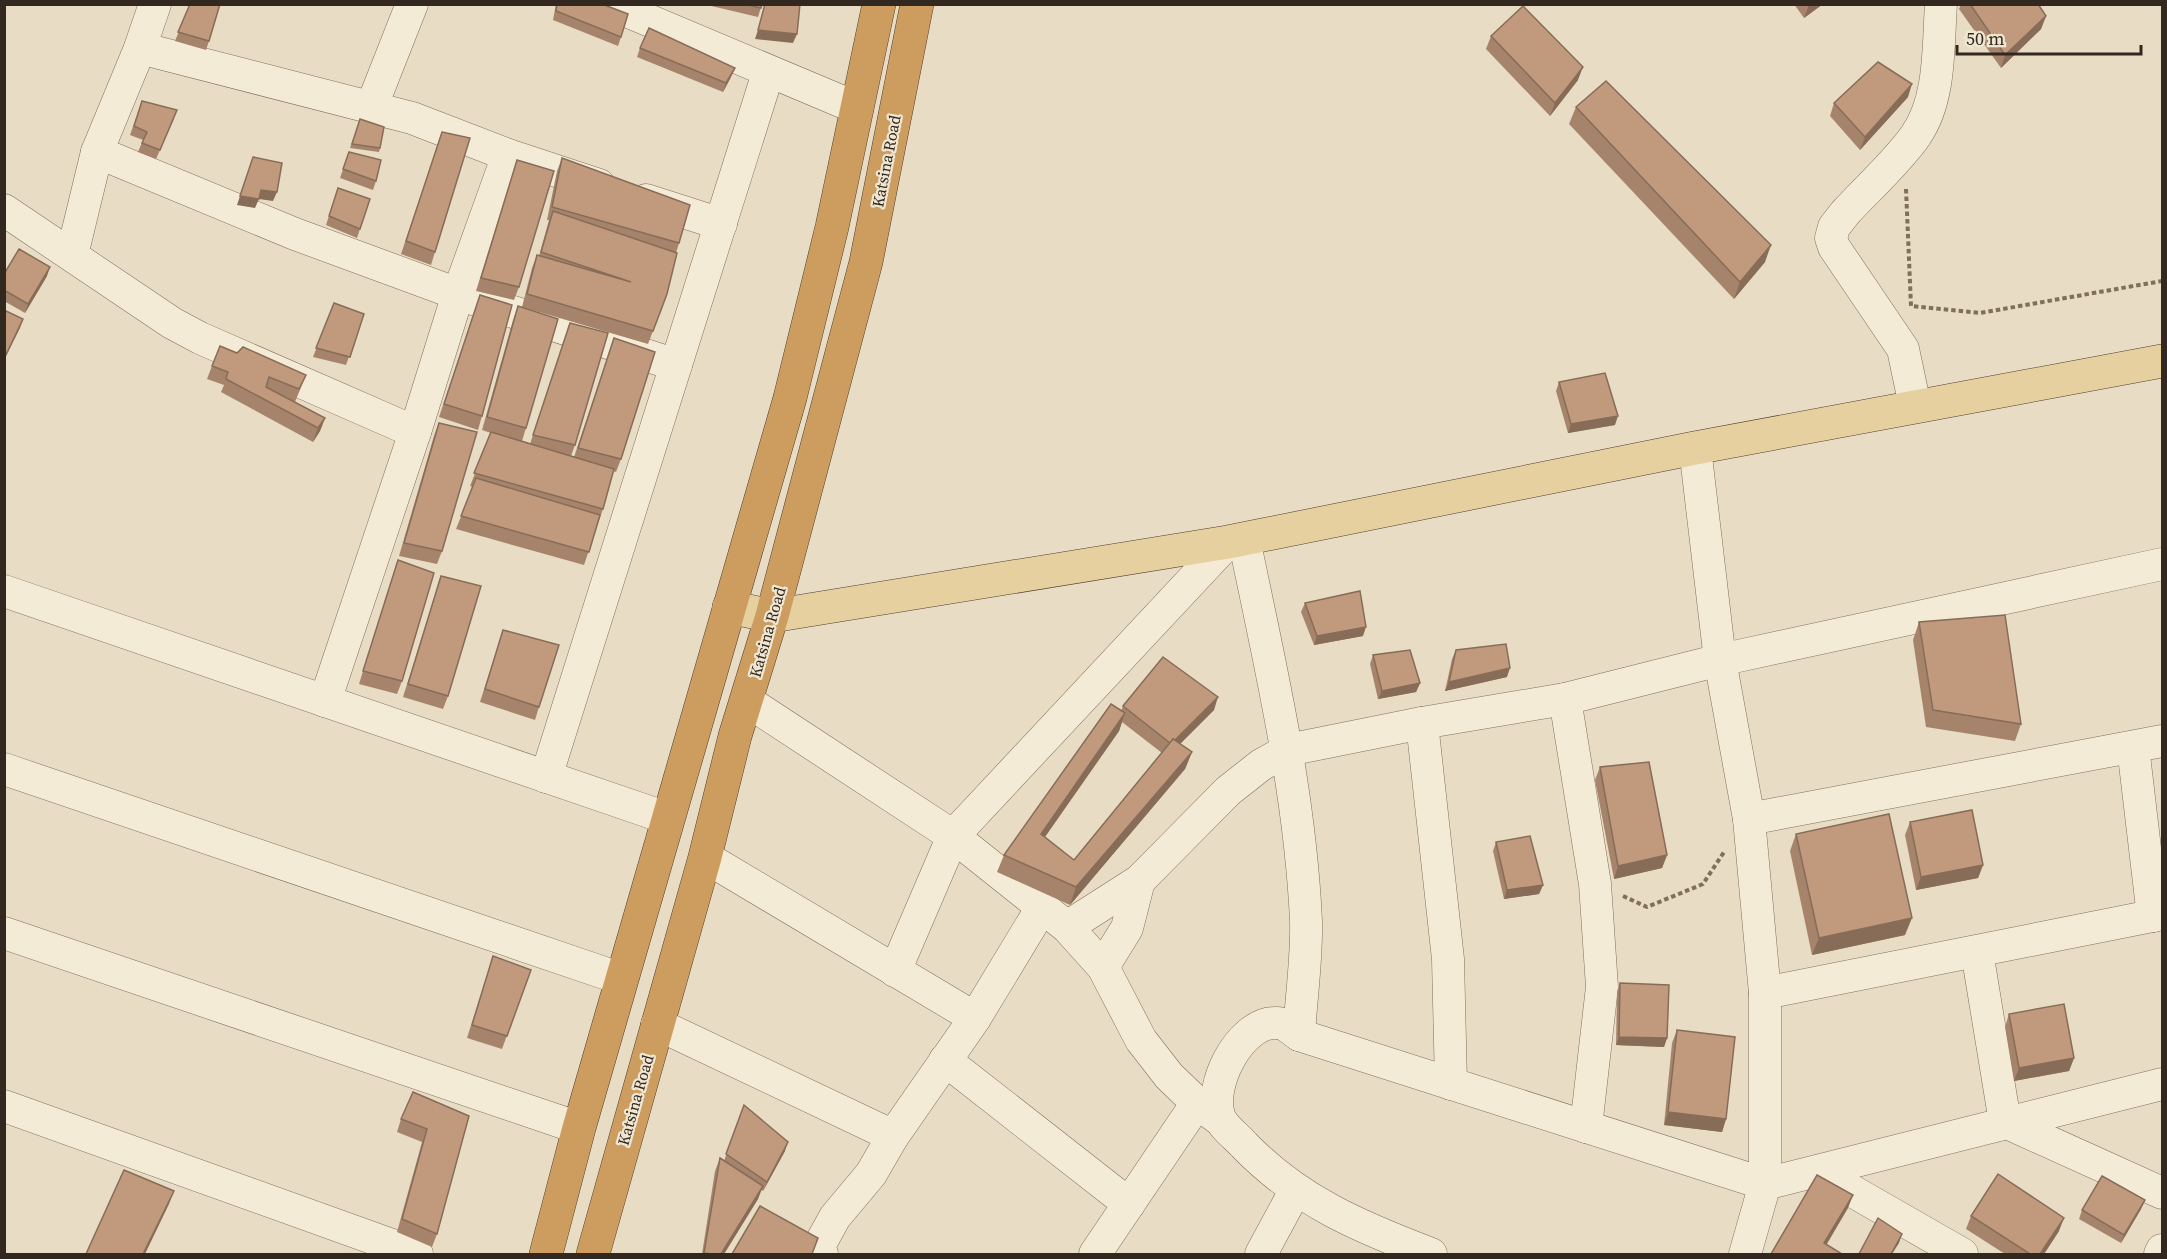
<svg xmlns="http://www.w3.org/2000/svg" width="2167" height="1259" font-family="'Source Serif 4',serif">
	<style>
		.lines { fill: none; stroke-linecap: round; stroke-linejoin: round }
		.minor-casing { stroke: #806f5d; stroke-width: 33 }
		.major-casing { stroke: #4e3e30; stroke-width: 34 }
		.highway-casing { stroke: #4e3e30; stroke-width: 34 }
		.path { stroke: #806f5d; stroke-width: 4; stroke-dasharray: 4.5 3; stroke-linecap: butt }
		.minor { stroke: #f4ebd6; stroke-width: 32 }
		.major { stroke: #e6d0a0; stroke-width: 33 }
		.highway { stroke: #cd9c5f; stroke-width: 33 }
		.wall { fill: #a6846c; fill-rule: evenodd }
		.shaded-wall { fill: #876c58 }
		.building { fill: #c19a7e; stroke: #876c58; stroke-width: 1.5 }
		.labels { text-anchor: middle; dominant-baseline: central; stroke-width: 4.5; stroke-linejoin: round; paint-order: stroke }
		.street-label { font-size: 16px; fill: #32281f; stroke: #f0e7d2 }
	</style>
	<rect width="100%" height="100%" fill="#e8ddc4"/>
	<g class="lines">
		<defs>
			<g id="minor">
				<polyline points="610,4 857,108"/>
				<polyline points="140,48 412,118 508,155 599,185"/>
				<polyline points="371,108 412,4"/>
				<polyline points="97,152 295,234 458,294 676,365"/>
				<polyline points="646,200 721,224"/>
				<polyline points="4,210 172,323 200,338 415,432 325,701"/>
				<polyline points="72,255 97,152 140,48 155,4"/>
				<path d="M1915 406 1903 349 1834 247 1831 238 1834 227 1845 213C1866 190 1900 159 1916 135 1941 99 1938 46 1941 4"/>
				<polyline points="415,432 458,294 508,155"/>
				<path d="M1244 539C1270 665 1300 791 1306 921 1307 959 1301 998 1299 1035"/>
				<polyline points="4,591 667,818"/>
				<polyline points="1565,699 1595,884 1602,987 1586,1127"/>
				<polyline points="747,701 953,836 1067,927 1103,967 1141,1040 1169,1076 1197,1103 1220,1120"/>
				<polyline points="1422,723 1448,959 1451,1084"/>
				<polyline points="2133,747 2153,916"/>
				<polyline points="4,769 622,979"/>
				<polyline points="546,777 768,73"/>
				<polyline points="1749,819 2162,741"/>
				<polyline points="705,857 975,1018"/>
				<polyline points="1067,927 1139,881 1228,791 1261,765 1288,750 1422,723 1565,699 1720,660 2162,564"/>
				<polyline points="4,933 579,1128"/>
				<polyline points="1977,952 2005,1122"/>
				<polyline points="1103,967 1127,928 1139,881"/>
				<polyline points="895,971 953,836 1228,542"/>
				<polyline points="1765,993 2162,914"/>
				<polyline points="657,1024 893,1136 871,1174 835,1217 819,1246 822,1254"/>
				<polyline points="945,1060 1129,1204"/>
				<polyline points="4,1106 417,1254"/>
				<polyline points="2005,1122 2162,1193"/>
				<polyline points="893,1136 975,1018 1041,909"/>
				<polyline points="1819,1172 1962,1254"/>
				<polyline points="1095,1254 1197,1103"/>
				<polyline points="1261,1254 1295,1191"/>
				<path d="M1431 1254C1360 1227 1298 1201 1244 1145 1237 1137 1224 1128 1220 1118 1207 1088 1239 1023 1275 1023 1284 1022 1292 1030 1299 1035L1765 1184V993L1749 819 1720 660 1695 448"/>
				<polyline points="1745,1254 1765,1184 2162,1084"/>
				<polyline points="2160,1254 2162,1250"/>
			</g>
			<polyline id="major" points="729,607 772,616 1228,542 1695,448 2162,361"/>
			<g id="highway">
				<polyline points="546,1254 579,1128 790,398 832,227 879,4"/>
				<polyline points="593,1254 705,857 735,736 772,616 866,262 917,4"/>
			</g>
		</defs>
		<use href="#minor" class="minor-casing"/>
		<use href="#major" class="major-casing"/>
		<use href="#highway" class="highway-casing"/>
		<g class="path">
			<polyline points="1906,189 1911,306 1980,313 2162,281"/>
			<polyline points="1623,896 1647,907 1703,884 1724,852"/>
		</g>
		<use href="#minor" class="minor"/>
		<use href="#major" class="major"/>
		<use href="#highway" class="highway"/>
	</g>
	<g class="wall">
		<polygon points="190,4 209,41 206,50 175,41"/>
		<polygon points="556,4 602,4 621,37 618,46 553,20"/>
		<polygon points="703,4 762,4 758,17"/>
		<polygon points="1794,4 1823,4 1804,18"/>
		<polygon points="1961,4 2038,4 2046,16 2041,29 2001,68 1959,9"/>
		<polygon points="1491,36 1578,80 1550,116 1486,49"/>
		<polygon points="640,48 731,77 723,92 637,57"/>
		<polygon points="1908,97 1860,150 1830,116 1834,103"/>
		<polygon points="142,101 174,119 156,159 138,152 143,140 130,135"/>
		<polygon points="1576,107 1765,262 1734,299 1569,124"/>
		<polygon points="360,119 380,148 379,152 350,148"/>
		<polygon points="442,132 435,252 431,265 401,254"/>
		<polygon points="349,152 376,181 373,190 340,178"/>
		<polygon points="562,158 679,243 676,253 667,294 648,344 522,307 532,268 537,255 539,256 549,220 547,220 557,171"/>
		<polygon points="517,160 519,287 514,300 476,291"/>
		<polygon points="338,188 370,199 357,238 326,225"/>
		<polygon points="4,274 47,276 25,313 4,301"/>
		<polygon points="480,295 482,416 478,430 439,417"/>
		<polygon points="334,303 364,314 346,365 313,357"/>
		<polygon points="518,306 526,428 522,441 530,444 570,323 575,445 571,456 574,457 614,338 621,459 616,472 613,471 603,509 584,565 456,529 473,487 470,486 491,433 482,430 513,320"/>
		<polygon points="237,353 306,375 295,402 325,418 320,431 313,442 221,392 224,385 207,379 212,366"/>
		<polygon points="1559,382 1615,425 1568,433 1556,391"/>
		<polygon points="439,423 442,551 437,564 399,556 434,436"/>
		<polygon points="398,560 402,681 397,694 359,684"/>
		<polygon points="441,576 448,696 443,709 403,697"/>
		<polygon points="1305,603 1363,636 1314,645 1301,612"/>
		<polygon points="1919,622 2021,724 2015,741 1926,727 1913,640"/>
		<polygon points="503,630 539,707 535,720 480,702"/>
		<polygon points="1456,650 1507,677 1445,691 1452,659"/>
		<polygon points="1373,655 1420,683 1416,692 1378,699 1370,664"/>
		<path d="M1123 706 1214 710 1180 744 1192 752 1185 769 1070 905 997 872 1004 855 1121 711ZM1122 722 1162 753 1074 860 1045 837 1119 731Z"/>
		<polygon points="1600,767 1667,855 1662,868 1614,879 1595,780"/>
		<polygon points="1910,822 1983,865 1978,878 1916,890 1905,835"/>
		<polygon points="1796,834 1905,935 1812,955 1790,851"/>
		<polygon points="1496,842 1543,885 1539,894 1504,899 1493,851"/>
		<polygon points="493,956 531,970 502,1049 467,1038"/>
		<polygon points="1620,983 1667,1038 1664,1047 1616,1045 1617,992"/>
		<polygon points="2009,1014 2074,1058 2069,1071 2014,1081 2005,1027"/>
		<polygon points="1677,1030 1726,1119 1722,1132 1664,1125 1672,1043"/>
		<polygon points="744,1105 785,1151 763,1191 761,1190 758,1199 724,1254 702,1254 715,1171 720,1158 724,1161"/>
		<polygon points="469,1116 437,1234 432,1247 397,1232 422,1142 397,1132 401,1119"/>
		<polygon points="2145,1200 2141,1209 2121,1243 2079,1219 2082,1210"/>
		<polygon points="1971,1216 2059,1231 2044,1254 2005,1254 1966,1229"/>
	</g>
	<g class="shaded-wall">
		<polygon points="1810,4 1823,4 1804,18 1809,5"/>
		<polygon points="2046,16 2041,29 2001,68 2005,55"/>
		<polygon points="758,30 797,34 793,43 755,39"/>
		<polygon points="1583,67 1578,80 1550,116 1555,103"/>
		<polygon points="735,68 731,77 723,92 726,83"/>
		<polygon points="1912,84 1908,97 1860,150 1865,137"/>
		<polygon points="261,190 277,192 273,201 259,199 255,208 237,205 240,196"/>
		<polygon points="1771,245 1765,262 1734,299 1740,282"/>
		<polygon points="50,267 47,276 25,313 28,304"/>
		<polygon points="23,319 20,328 4,360 4,359"/>
		<polygon points="1618,416 1615,425 1568,433 1571,424"/>
		<polygon points="325,418 320,431 313,442 318,428"/>
		<polygon points="1366,627 1363,636 1314,645 1317,636"/>
		<polygon points="1510,668 1507,677 1445,691 1449,682"/>
		<polygon points="1420,683 1416,692 1378,699 1382,691"/>
		<polygon points="1218,697 1214,710 1167,757 1172,743"/>
		<polygon points="1125,713 1119,731 1035,851 1041,834"/>
		<polygon points="1192,752 1185,769 1070,905 1076,887"/>
		<polygon points="1667,855 1662,868 1614,879 1618,866"/>
		<polygon points="1983,865 1978,878 1916,890 1921,877"/>
		<polygon points="1543,885 1539,894 1504,899 1507,890"/>
		<polygon points="1912,918 1905,935 1812,955 1819,938"/>
		<polygon points="1619,1037 1667,1038 1664,1047 1616,1045"/>
		<polygon points="2074,1058 2069,1071 2014,1081 2019,1068"/>
		<polygon points="1668,1112 1726,1119 1722,1132 1664,1125"/>
		<polygon points="788,1142 785,1151 763,1191 767,1182"/>
		<polygon points="763,1186 758,1199 724,1254 721,1254"/>
		<polygon points="174,1191 169,1204 145,1254 143,1254"/>
		<polygon points="1853,1195 1848,1208 1821,1254 1824,1243"/>
		<polygon points="2145,1200 2141,1209 2121,1243 2124,1235"/>
		<polygon points="2064,1218 2059,1231 2044,1254 2040,1254"/>
		<polygon points="1902,1234 1899,1243 1892,1254 1891,1254"/>
	</g>
	<g class="building">
		<polygon points="190,4 220,4 209,41 178,32"/>
		<polygon points="557,4 602,4 628,14 621,37 556,11"/>
		<polygon points="745,4 762,4 761,8"/>
		<polygon points="765,4 800,4 797,34 758,30"/>
		<polygon points="1970,4 2038,4 2046,16 2005,55"/>
		<polygon points="1523,6 1583,67 1555,103 1491,36"/>
		<polygon points="649,28 735,68 726,83 640,48"/>
		<polygon points="1878,62 1912,84 1865,137 1834,103"/>
		<polygon points="1606,81 1771,245 1740,282 1576,107"/>
		<polygon points="142,101 177,110 160,150 142,143 147,132 134,126"/>
		<polygon points="360,119 384,127 380,148 352,144"/>
		<polygon points="442,132 470,138 435,252 406,241"/>
		<polygon points="349,152 381,160 376,181 343,169"/>
		<polygon points="253,157 282,163 277,192 261,190 259,199 240,196"/>
		<polygon points="562,158 690,205 679,243 552,207"/>
		<polygon points="517,160 554,171 519,287 481,278"/>
		<polygon points="338,188 370,199 360,229 329,216"/>
		<polygon points="553,211 677,253 667,294 653,331 527,294 537,255 631,282 541,252"/>
		<polygon points="19,249 50,267 28,304 4,290 4,274"/>
		<polygon points="480,295 512,305 482,416 444,404"/>
		<polygon points="334,303 364,314 350,357 316,348"/>
		<polygon points="518,306 558,319 526,428 487,417"/>
		<polygon points="4,310 23,319 4,359"/>
		<polygon points="570,323 608,333 575,445 533,435"/>
		<polygon points="614,338 655,352 621,459 578,448"/>
		<polygon points="220,346 237,353 243,347 306,375 299,389 269,377 266,387 325,418 318,428 226,379 228,372 212,366"/>
		<polygon points="1605,373 1618,416 1571,424 1559,382"/>
		<polygon points="439,423 477,432 442,551 404,543"/>
		<polygon points="491,432 614,469 603,509 474,473"/>
		<polygon points="476,478 600,515 589,552 461,516"/>
		<polygon points="398,560 434,573 402,681 363,671"/>
		<polygon points="441,576 481,586 448,696 408,684"/>
		<polygon points="1360,591 1366,627 1317,636 1305,603"/>
		<polygon points="2005,615 2021,724 1933,710 1919,622"/>
		<polygon points="503,630 559,645 539,707 485,689"/>
		<polygon points="1506,644 1510,668 1449,682 1456,650"/>
		<polygon points="1410,650 1420,683 1382,691 1373,655"/>
		<polygon points="1163,657 1218,697 1175,740 1173,739 1170,743 1123,706"/>
		<polygon points="1111,704 1125,713 1041,834 1074,860 1173,739 1192,752 1076,887 1004,855"/>
		<polygon points="1649,762 1667,855 1618,866 1600,767"/>
		<polygon points="1972,810 1983,865 1921,877 1910,822"/>
		<polygon points="1889,814 1912,918 1819,938 1796,834"/>
		<polygon points="1530,836 1543,885 1507,890 1496,842"/>
		<polygon points="493,956 531,970 507,1036 472,1025"/>
		<polygon points="1620,983 1669,985 1667,1038 1619,1037"/>
		<polygon points="2064,1004 2074,1058 2019,1068 2009,1014"/>
		<polygon points="1677,1030 1735,1037 1726,1119 1668,1112"/>
		<polygon points="413,1092 469,1116 437,1234 402,1219 427,1129 401,1119"/>
		<polygon points="744,1105 788,1142 767,1182 726,1154"/>
		<polygon points="720,1158 763,1186 721,1254 712,1254 704,1253"/>
		<polygon points="124,1170 174,1191 143,1254 86,1254"/>
		<polygon points="1998,1174 2064,1218 2040,1254 2030,1254 1971,1216"/>
		<polygon points="1817,1175 1853,1195 1824,1243 1842,1254 1771,1254"/>
		<polygon points="2102,1176 2145,1200 2124,1235 2082,1210"/>
		<polygon points="760,1206 818,1238 812,1254 732,1254"/>
		<polygon points="1878,1218 1902,1234 1891,1254 1859,1254"/>
	</g>
	<g class="labels">
		<g class="street-label">
			<text transform="translate(886 161) rotate(-79)">Katsina Road</text>
			<text transform="translate(767 632) rotate(-74)">Katsina Road</text>
			<text transform="translate(635 1100) rotate(-74)">Katsina Road</text>
		</g>
	</g>
	<rect width="2167" height="1259" fill="none" stroke="#32281f" stroke-width="12"/>
	<path d="M1957 45v9h184v-9" fill="none" stroke="#32281f" stroke-width="3"/>
	<text x="1966" y="45" font-size="18" fill="#32281f" stroke="#f0e7d2" stroke-width="4.5" paint-order="stroke">50 m</text>
</svg>
